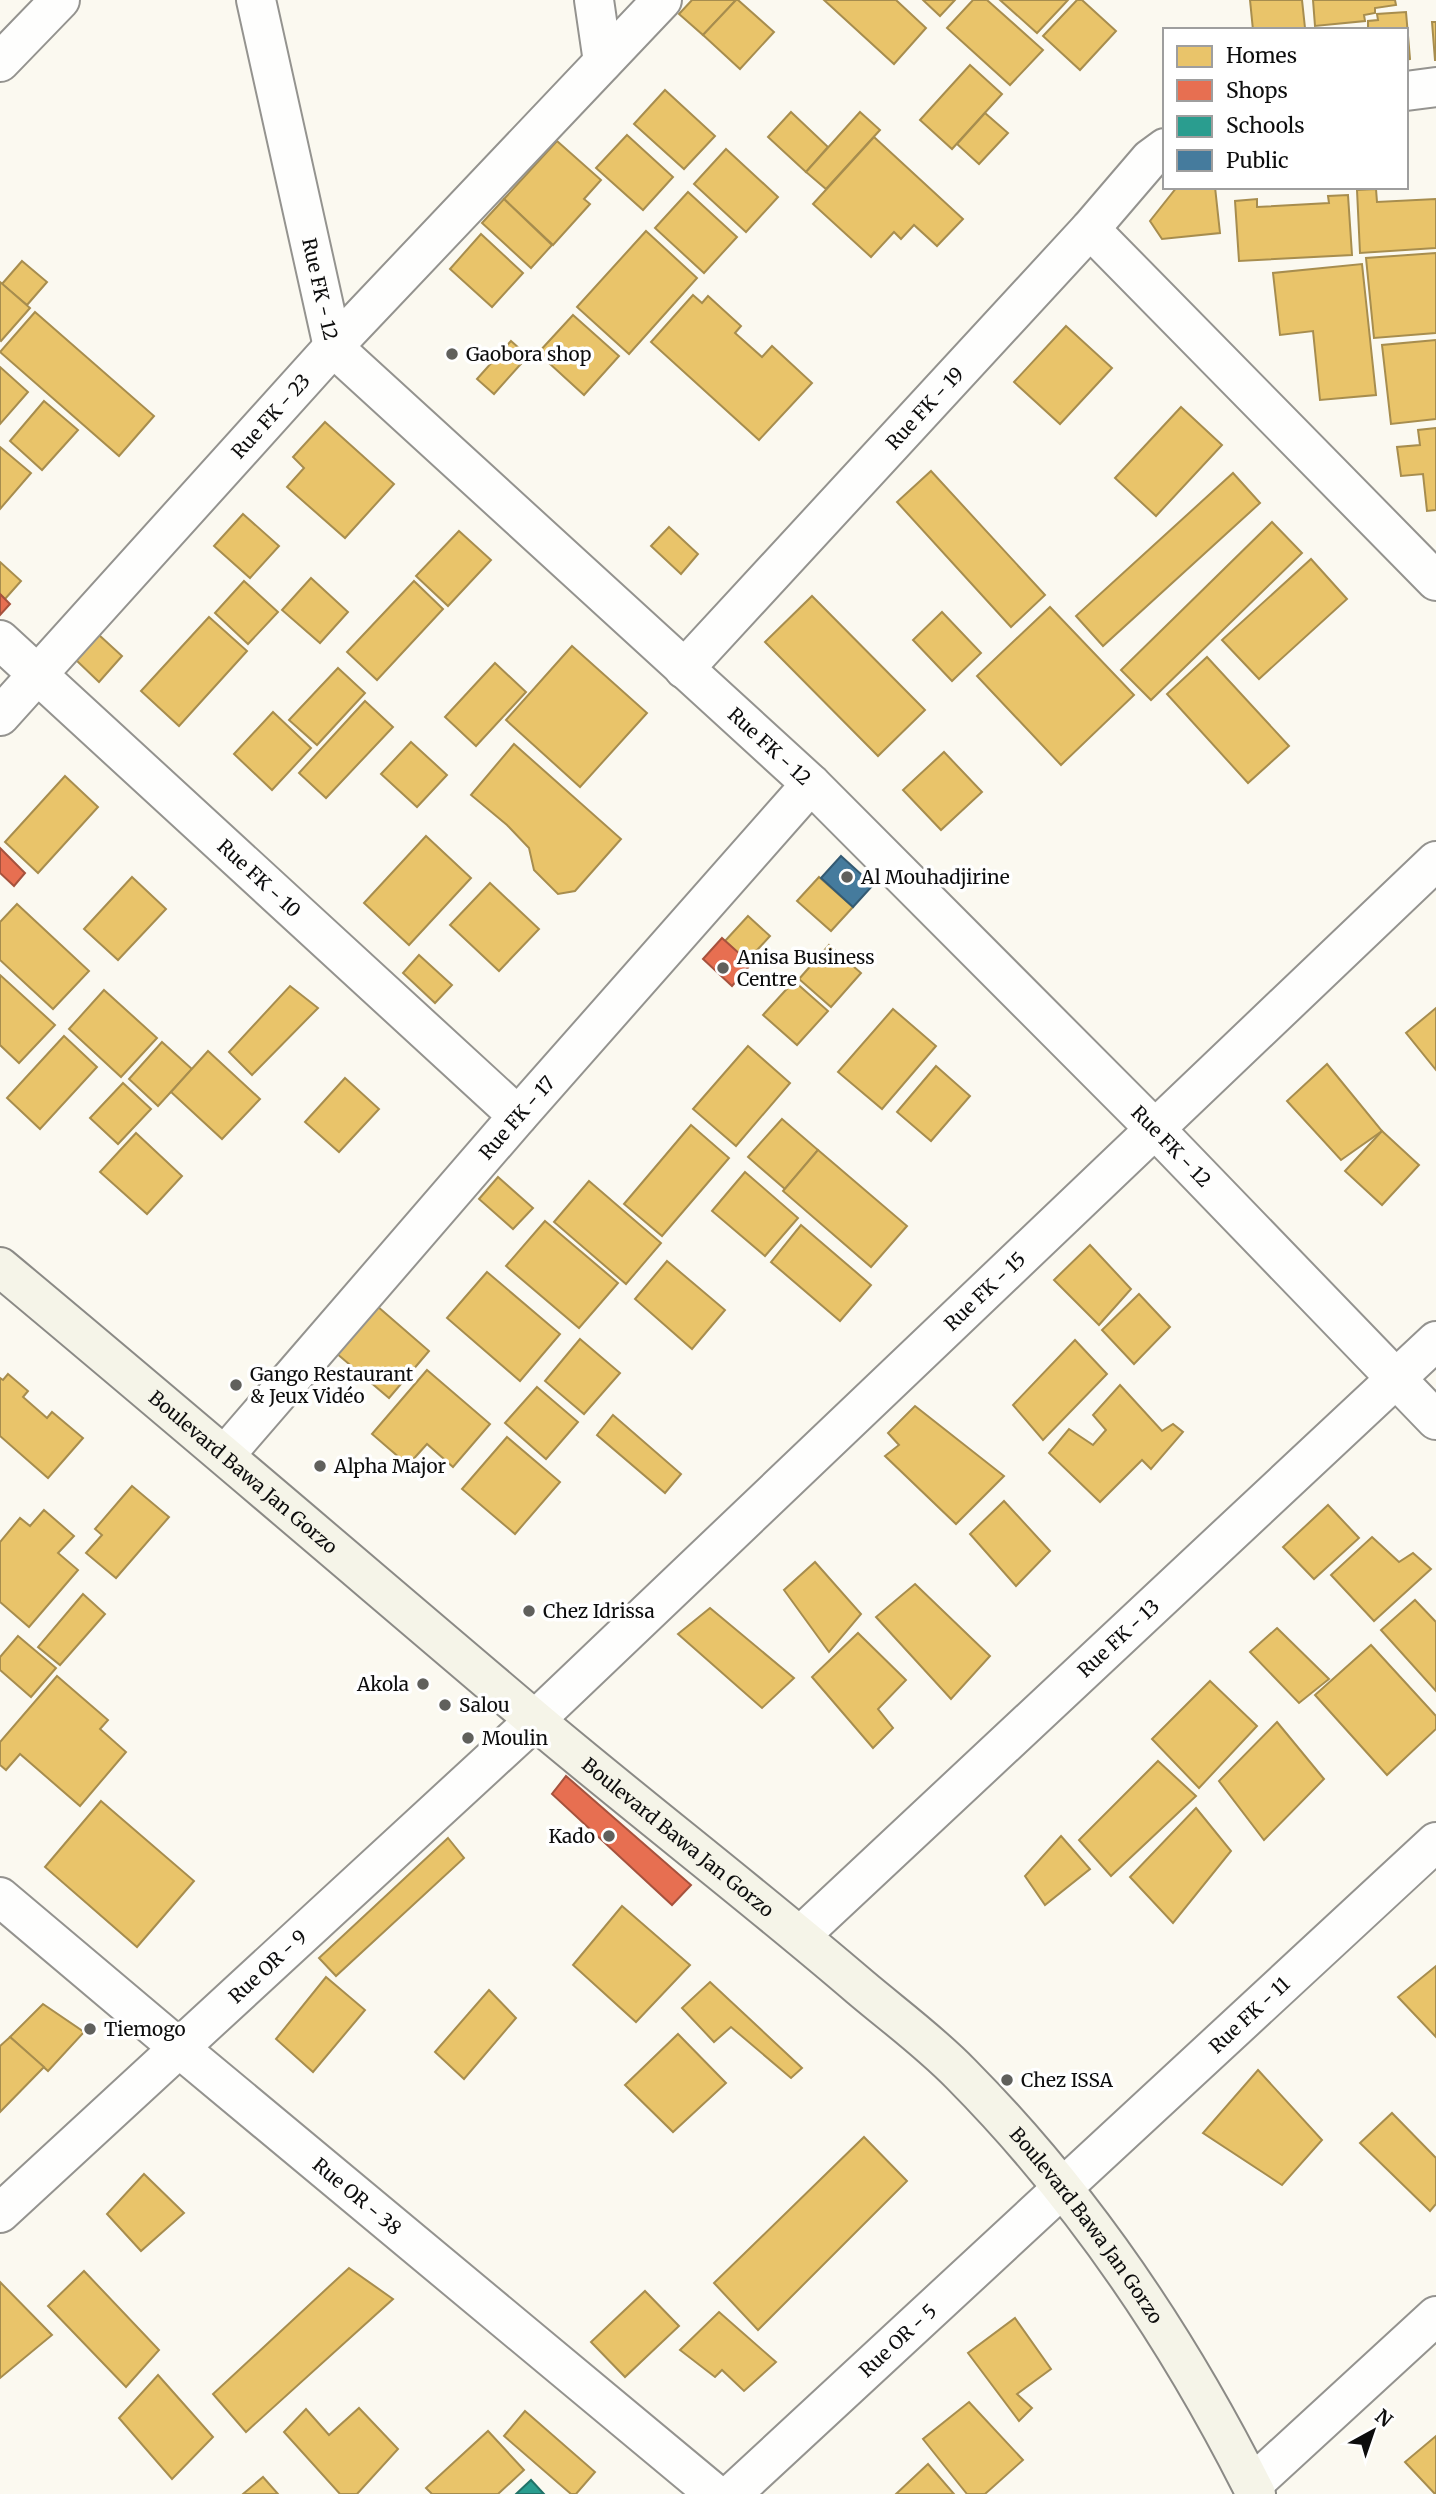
<svg xmlns="http://www.w3.org/2000/svg" width="1436" height="2494" font-family="Merriweather,serif">
	<style>
		.homes { fill: #e9c46a; stroke: #a78d4e; stroke-width: 2 }
		.shops { fill: #e76f51; stroke: #a6523d; stroke-width: 2 }
		.schools { fill: #2a9d8f; stroke: #217268; stroke-width: 2 }
		.public { fill: #457b9d; stroke: #345a72; stroke-width: 2 }
		.lines { fill: none; stroke-linecap: round; stroke-linejoin: round }
		.minor-casing { stroke: #94938f; stroke-width: 42 }
		.secondary-casing { stroke: #8b8a86; stroke-width: 42 }
		.minor { stroke: #fefefd; stroke-width: 38 }
		.secondary { stroke: #f5f4e8; stroke-width: 38 }
		.poi-dot { fill: #60605c; stroke: #fff; stroke-width: 2.5 }
		.labels { text-anchor: middle; dominant-baseline: central; stroke-width: 7; stroke-linejoin: round; paint-order: stroke }
		.street-label { font-size: 19px; fill: #0d0d0d; stroke: #fff }
		.poi-label { font-size: 19px; fill: #0d0d0d; stroke: #fff; text-anchor: start }
	</style>
	<rect width="100%" height="100%" fill="#fbf9f0"/>
	<g class="homes">
		<polygon points="692,0 736,0 703,35 679,14"/>
		<polygon points="736,0 738,0 774,32 740,69 703,35"/>
		<polygon points="824,0 896,0 926,28 894,64"/>
		<polygon points="923,0 955,0 940,16"/>
		<polygon points="973,0 987,0 1043,50 1010,85 947,28"/>
		<polygon points="1000,0 1068,0 1037,33"/>
		<polygon points="1077,0 1082,0 1116,31 1080,70 1043,36"/>
		<polygon points="1250,0 1302,0 1305,28 1253,30"/>
		<polygon points="1313,0 1395,0 1396,5 1375,8 1375,13 1364,15 1365,21 1315,26"/>
		<polygon points="1406,12 1410,59 1406,60 1406,30 1368,30 1368,21 1378,20 1377,14"/>
		<polygon points="1432,22 1436,22 1436,60 1435,60"/>
		<polygon points="970,65 1002,94 952,149 920,120"/>
		<polygon points="665,90 715,136 684,169 634,124"/>
		<polygon points="791,112 828,147 806,172 768,137"/>
		<polygon points="860,112 880,130 826,189 806,172"/>
		<polygon points="985,113 1008,133 979,164 957,144"/>
		<polygon points="627,135 673,177 643,210 596,168"/>
		<polygon points="874,137 963,219 937,246 914,225 901,239 894,232 871,257 813,204"/>
		<polygon points="557,141 601,180 584,199 590,204 553,245 504,199"/>
		<polygon points="726,149 778,197 746,232 694,184"/>
		<polygon points="1177,187 1215,187 1220,233 1162,239 1150,221"/>
		<polygon points="1376,189 1377,202 1436,199 1436,248 1360,253 1357,190"/>
		<polygon points="688,192 737,237 704,273 655,228"/>
		<polygon points="1348,195 1352,255 1239,261 1235,201 1257,199 1257,207 1329,203 1328,196"/>
		<polygon points="504,199 552,245 531,268 482,223"/>
		<polygon points="646,231 697,278 629,354 577,307"/>
		<polygon points="481,234 523,273 492,307 450,269"/>
		<polygon points="1436,253 1436,333 1374,338 1366,258"/>
		<polygon points="22,261 47,282 27,305 2,284"/>
		<polygon points="1362,264 1376,395 1320,400 1313,331 1280,335 1273,273"/>
		<polygon points="0,282 30,308 1,341 0,340"/>
		<polygon points="693,295 702,303 708,296 741,326 735,333 762,357 772,346 812,383 759,440 651,342"/>
		<polygon points="35,312 154,416 119,456 0,352"/>
		<polygon points="573,315 619,356 584,395 538,353"/>
		<polygon points="1066,326 1112,368 1060,424 1014,382"/>
		<polygon points="1436,340 1436,419 1391,424 1382,345"/>
		<polygon points="511,341 528,356 494,394 477,379"/>
		<polygon points="0,367 28,392 0,424"/>
		<polygon points="44,401 78,430 42,470 10,441"/>
		<polygon points="1181,407 1222,445 1156,516 1115,478"/>
		<polygon points="325,422 394,484 345,538 287,487 304,468 293,457"/>
		<polygon points="1436,428 1436,510 1427,511 1423,474 1401,476 1397,447 1420,445 1418,430"/>
		<polygon points="0,447 31,473 0,509"/>
		<polygon points="931,471 1045,595 1011,627 897,502"/>
		<polygon points="1233,473 1260,503 1103,646 1076,616"/>
		<polygon points="243,514 279,546 250,578 214,546"/>
		<polygon points="1272,522 1302,553 1151,700 1121,670"/>
		<polygon points="669,527 698,554 681,574 651,546"/>
		<polygon points="459,531 491,560 448,606 416,576"/>
		<polygon points="1311,559 1347,599 1259,679 1222,640"/>
		<polygon points="0,562 21,581 5,599 0,594"/>
		<polygon points="311,578 348,612 320,643 282,610"/>
		<polygon points="244,581 278,612 248,644 215,613"/>
		<polygon points="414,581 443,609 377,680 347,652"/>
		<polygon points="812,596 925,710 878,756 765,642"/>
		<polygon points="1050,607 1134,695 1061,765 977,676"/>
		<polygon points="942,612 981,653 952,681 913,640"/>
		<polygon points="209,617 247,651 179,726 141,691"/>
		<polygon points="99,635 122,656 99,682 76,660"/>
		<polygon points="572,646 647,713 580,787 506,720"/>
		<polygon points="1207,657 1289,746 1248,783 1167,694"/>
		<polygon points="495,663 526,692 476,746 445,717"/>
		<polygon points="338,668 365,693 317,745 289,720"/>
		<polygon points="365,701 393,727 326,798 299,773"/>
		<polygon points="273,712 311,748 272,790 234,754"/>
		<polygon points="411,742 447,775 417,807 381,774"/>
		<polygon points="514,744 621,839 575,891 558,894 534,870 529,848 507,825 471,795"/>
		<polygon points="944,752 982,792 941,830 903,790"/>
		<polygon points="65,776 98,807 38,873 5,842"/>
		<polygon points="426,836 471,878 409,945 364,903"/>
		<polygon points="132,877 166,909 118,960 84,929"/>
		<polygon points="819,877 853,907 831,931 797,901"/>
		<polygon points="490,883 539,929 499,971 450,925"/>
		<polygon points="17,904 89,971 53,1009 0,960 0,922"/>
		<polygon points="748,916 770,936 747,961 725,941"/>
		<polygon points="829,945 861,973 831,1007 799,979"/>
		<polygon points="419,955 452,985 435,1003 403,973"/>
		<polygon points="0,975 55,1025 19,1063 0,1045"/>
		<polygon points="794,981 828,1011 797,1045 763,1015"/>
		<polygon points="290,986 318,1008 252,1075 229,1052"/>
		<polygon points="104,990 157,1038 121,1077 69,1029"/>
		<polygon points="1436,1008 1436,1070 1406,1033"/>
		<polygon points="893,1009 936,1046 882,1109 838,1072"/>
		<polygon points="64,1036 97,1067 40,1129 7,1098"/>
		<polygon points="162,1042 192,1069 158,1106 129,1079"/>
		<polygon points="748,1046 790,1083 736,1146 693,1109"/>
		<polygon points="208,1051 260,1099 222,1139 171,1092"/>
		<polygon points="1327,1064 1382,1131 1341,1160 1287,1101"/>
		<polygon points="936,1066 970,1096 931,1141 897,1112"/>
		<polygon points="345,1078 379,1109 339,1152 305,1122"/>
		<polygon points="123,1083 151,1109 118,1144 90,1118"/>
		<polygon points="782,1119 818,1150 785,1189 748,1157"/>
		<polygon points="691,1125 729,1158 662,1236 624,1204"/>
		<polygon points="1382,1131 1419,1165 1382,1205 1345,1171"/>
		<polygon points="136,1133 182,1176 147,1214 100,1172"/>
		<polygon points="818,1150 907,1226 871,1267 783,1191"/>
		<polygon points="745,1172 798,1218 765,1256 712,1211"/>
		<polygon points="498,1177 533,1208 513,1229 479,1199"/>
		<polygon points="589,1181 661,1243 626,1284 554,1222"/>
		<polygon points="545,1221 618,1283 579,1328 506,1266"/>
		<polygon points="801,1225 871,1285 840,1321 771,1262"/>
		<polygon points="1090,1245 1131,1289 1099,1325 1054,1280"/>
		<polygon points="667,1261 725,1310 692,1349 635,1299"/>
		<polygon points="487,1272 560,1334 520,1381 447,1318"/>
		<polygon points="1139,1294 1170,1327 1134,1364 1102,1330"/>
		<polygon points="377,1306 429,1351 389,1398 336,1353"/>
		<polygon points="580,1339 620,1373 584,1414 545,1381"/>
		<polygon points="1075,1340 1107,1374 1043,1440 1013,1405"/>
		<polygon points="427,1370 490,1424 453,1467 427,1444 408,1465 372,1434"/>
		<polygon points="8,1374 28,1391 23,1397 47,1418 52,1412 83,1438 48,1478 0,1436 0,1378 3,1380"/>
		<polygon points="1120,1385 1162,1431 1173,1424 1183,1432 1151,1469 1142,1460 1100,1502 1049,1453 1069,1429 1093,1445 1106,1430 1093,1415"/>
		<polygon points="537,1387 578,1422 546,1459 505,1423"/>
		<polygon points="915,1406 1004,1476 956,1524 885,1456 899,1445 888,1433"/>
		<polygon points="613,1415 681,1474 665,1493 597,1435"/>
		<polygon points="507,1437 560,1482 515,1534 462,1489"/>
		<polygon points="132,1486 169,1517 116,1578 86,1553 102,1535 95,1529"/>
		<polygon points="1004,1501 1050,1551 1016,1586 970,1534"/>
		<polygon points="1328,1505 1359,1538 1314,1579 1283,1547"/>
		<polygon points="44,1510 74,1536 58,1553 78,1570 29,1627 0,1602 0,1542 20,1518 30,1526"/>
		<polygon points="1372,1537 1399,1562 1413,1553 1431,1569 1374,1621 1331,1575"/>
		<polygon points="815,1562 861,1614 829,1652 784,1590"/>
		<polygon points="915,1584 990,1656 951,1699 876,1617"/>
		<polygon points="83,1594 105,1614 60,1665 38,1647"/>
		<polygon points="1415,1600 1436,1622 1436,1691 1381,1630"/>
		<polygon points="710,1608 794,1678 762,1708 678,1634"/>
		<polygon points="1277,1628 1329,1679 1299,1703 1250,1652"/>
		<polygon points="858,1633 906,1680 878,1709 893,1728 873,1748 812,1677"/>
		<polygon points="18,1636 56,1668 31,1697 0,1670 0,1657"/>
		<polygon points="1371,1645 1436,1716 1436,1729 1387,1775 1315,1695"/>
		<polygon points="57,1676 108,1720 100,1729 126,1752 80,1806 20,1754 6,1770 0,1765 0,1742"/>
		<polygon points="1210,1681 1257,1726 1199,1788 1152,1739"/>
		<polygon points="1277,1722 1324,1779 1264,1840 1219,1781"/>
		<polygon points="1158,1761 1196,1796 1111,1876 1079,1840"/>
		<polygon points="101,1801 194,1881 137,1947 45,1867"/>
		<polygon points="1196,1808 1231,1851 1173,1923 1130,1877"/>
		<polygon points="1061,1836 1090,1869 1045,1905 1025,1876"/>
		<polygon points="448,1838 464,1858 336,1976 319,1958"/>
		<polygon points="622,1906 690,1965 636,2022 573,1965"/>
		<polygon points="1436,1966 1436,2037 1398,1997"/>
		<polygon points="326,1977 365,2010 313,2072 276,2039"/>
		<polygon points="710,1982 802,2068 791,2078 731,2027 714,2042 682,2008"/>
		<polygon points="489,1990 516,2018 464,2079 435,2052"/>
		<polygon points="43,2004 84,2032 48,2071 10,2037"/>
		<polygon points="678,2034 726,2083 673,2132 625,2085"/>
		<polygon points="10,2037 44,2067 0,2112 0,2046"/>
		<polygon points="1258,2070 1322,2140 1282,2185 1203,2133"/>
		<polygon points="1392,2113 1436,2158 1436,2204 1430,2211 1360,2143"/>
		<polygon points="864,2137 907,2181 758,2330 714,2283"/>
		<polygon points="144,2174 184,2213 141,2251 107,2214"/>
		<polygon points="349,2268 393,2299 246,2432 213,2394"/>
		<polygon points="84,2271 159,2350 126,2387 48,2306"/>
		<polygon points="0,2282 52,2335 0,2378"/>
		<polygon points="645,2291 679,2326 625,2377 591,2342"/>
		<polygon points="719,2312 776,2362 744,2391 722,2370 715,2377 680,2350"/>
		<polygon points="1015,2318 1051,2369 1017,2394 1032,2408 1019,2421 968,2353"/>
		<polygon points="158,2375 213,2437 172,2479 119,2418"/>
		<polygon points="969,2402 1023,2460 985,2494 967,2494 923,2439"/>
		<polygon points="359,2408 398,2449 357,2494 340,2494 284,2432 306,2409 329,2435"/>
		<polygon points="525,2411 595,2472 576,2494 571,2494 504,2436"/>
		<polygon points="488,2431 524,2470 498,2494 432,2494 426,2488"/>
		<polygon points="1436,2436 1436,2494 1435,2494 1405,2462"/>
		<polygon points="928,2464 954,2494 896,2494"/>
		<polygon points="263,2477 278,2494 243,2494"/>
	</g>
	<g class="shops">
		<polygon points="0,594 10,604 0,615"/>
		<polygon points="0,848 25,873 14,886 0,873"/>
		<polygon points="722,938 751,964 732,986 703,959"/>
		<polygon points="566,1776 691,1885 672,1905 552,1794"/>
	</g>
	<polygon class="schools" points="531,2480 544,2494 516,2494"/>
	<polygon class="public" points="841,856 873,885 853,907 821,878"/>
	<g class="lines">
		<defs>
			<g id="minor">
				<path id="s1" d="M256 0 333 347 811 784 1155 1129 1436 1420"/>
				<polyline points="594,0 603,62"/>
				<polyline points="0,62 60,0"/>
				<polyline points="1406,91 1436,87"/>
				<polyline points="1090,229 1436,581"/>
				<path id="s2" d="M0 640 518 1116"/>
				<path id="s3" d="M684 669 1090 229 1150 159 1165 148"/>
				<path id="s4" d="M0 716 333 347 662 0"/>
				<path id="s5" d="M225 1455 518 1116 811 784"/>
				<path id="s6" d="M0 1897 179 2048 715 2494"/>
				<path id="s7" d="M800 1936 1436 1341"/>
				<path id="s8" d="M0 2213 535 1720 1436 861"/>
				<polyline points="1252,2485 1436,2316"/>
				<path id="s9" d="M732 2494 1436 1842"/>
			</g>
			<g id="secondary">
				<path id="s10" d="M0 1267C180 1417 358 1570 536 1721 643 1811 754 1896 860 1987 893 2015 930 2042 961 2074 1082 2196 1179 2340 1256 2494"/>
			</g>
		</defs>
		<use href="#minor" class="minor-casing"/>
		<use href="#secondary" class="secondary-casing"/>
		<use href="#minor" class="minor"/>
		<use href="#secondary" class="secondary"/>
	</g>
	<g class="poi-dot">
		<circle cx="452" cy="354" r="7"/>
		<circle cx="847" cy="877" r="7"/>
		<circle cx="723" cy="968" r="7"/>
		<circle cx="236" cy="1385" r="7"/>
		<circle cx="320" cy="1466" r="7"/>
		<circle cx="529" cy="1611" r="7"/>
		<circle cx="423" cy="1684" r="7"/>
		<circle cx="445" cy="1705" r="7"/>
		<circle cx="468" cy="1738" r="7"/>
		<circle cx="609" cy="1836" r="7"/>
		<circle cx="90" cy="2029" r="7"/>
		<circle cx="1007" cy="2080" r="7"/>
	</g>
	<g class="labels">
		<g class="street-label">
			<text stroke="none"><textPath href="#s1" startOffset="296">Rue FK - 12</textPath></text>
			<text stroke="none"><textPath href="#s3" startOffset="355">Rue FK - 19</textPath></text>
			<text stroke="none"><textPath href="#s4" startOffset="404">Rue FK - 23</textPath></text>
			<text stroke="none"><textPath href="#s1" startOffset="947">Rue FK - 12</textPath></text>
			<text stroke="none"><textPath href="#s2" startOffset="352">Rue FK - 10</textPath></text>
			<text stroke="none"><textPath href="#s5" startOffset="446">Rue FK - 17</textPath></text>
			<text stroke="none"><textPath href="#s1" startOffset="1514">Rue FK - 12</textPath></text>
			<text stroke="none"><textPath href="#s8" startOffset="1349">Rue FK - 15</textPath></text>
			<text stroke="none"><textPath href="#s10" startOffset="318">Boulevard Bawa Jan Gorzo</textPath></text>
			<text stroke="none"><textPath href="#s7" startOffset="436">Rue FK - 13</textPath></text>
			<text stroke="none"><textPath href="#s10" startOffset="886">Boulevard Bawa Jan Gorzo</textPath></text>
			<text stroke="none"><textPath href="#s8" startOffset="364">Rue OR - 9</textPath></text>
			<text stroke="none"><textPath href="#s9" startOffset="705">Rue FK - 11</textPath></text>
			<text stroke="none"><textPath href="#s6" startOffset="466">Rue OR - 38</textPath></text>
			<text stroke="none"><textPath href="#s10" startOffset="1452">Boulevard Bawa Jan Gorzo</textPath></text>
			<text stroke="none"><textPath href="#s9" startOffset="226">Rue OR - 5</textPath></text>
		</g>
		<g class="poi-label">
			<text x="466" y="354">Gaobora shop</text>
			<text x="861" y="877">Al Mouhadjirine</text>
			<text x="737" y="957">Anisa Business<tspan x="737" dy="22">Centre</tspan></text>
			<text x="250" y="1374">Gango Restaurant<tspan x="250" dy="22">&amp; Jeux Vidéo</tspan></text>
			<text x="334" y="1466">Alpha Major</text>
			<text x="543" y="1611">Chez Idrissa</text>
			<text x="409" y="1684" text-anchor="end">Akola</text>
			<text x="459" y="1705">Salou</text>
			<text x="482" y="1738">Moulin</text>
			<text x="595" y="1836" text-anchor="end">Kado</text>
			<text x="104" y="2029">Tiemogo</text>
			<text x="1021" y="2080">Chez ISSA</text>
		</g>
	</g>
	<rect x="1163" y="28" width="245" height="161" fill="#ffffff" stroke="#9e9e9e" stroke-width="2"/>
	<rect x="1177" y="46" width="35" height="21" fill="#e9c46a" stroke="#9e9e9e" stroke-width="2"/>
	<text x="1226" y="63" font-size="21" fill="#0d0d0d">Homes</text>
	<rect x="1177" y="80" width="35" height="21" fill="#e76f51" stroke="#9e9e9e" stroke-width="2"/>
	<text x="1226" y="98" font-size="21" fill="#0d0d0d">Shops</text>
	<rect x="1177" y="116" width="35" height="21" fill="#2a9d8f" stroke="#9e9e9e" stroke-width="2"/>
	<text x="1226" y="133" font-size="21" fill="#0d0d0d">Schools</text>
	<rect x="1177" y="150" width="35" height="21" fill="#457b9d" stroke="#9e9e9e" stroke-width="2"/>
	<text x="1226" y="168" font-size="21" fill="#0d0d0d">Public</text>
	<g transform="translate(1373 2431) rotate(40)" stroke="#ffffff" stroke-width="5" paint-order="stroke">
	<path d="M0-5L12 26L0 18L-12 26Z" fill="#0d0d0d"/>
	<text y="-10" font-size="19" font-weight="bold" text-anchor="middle" fill="#0d0d0d">N</text>
	</g>
</svg>
